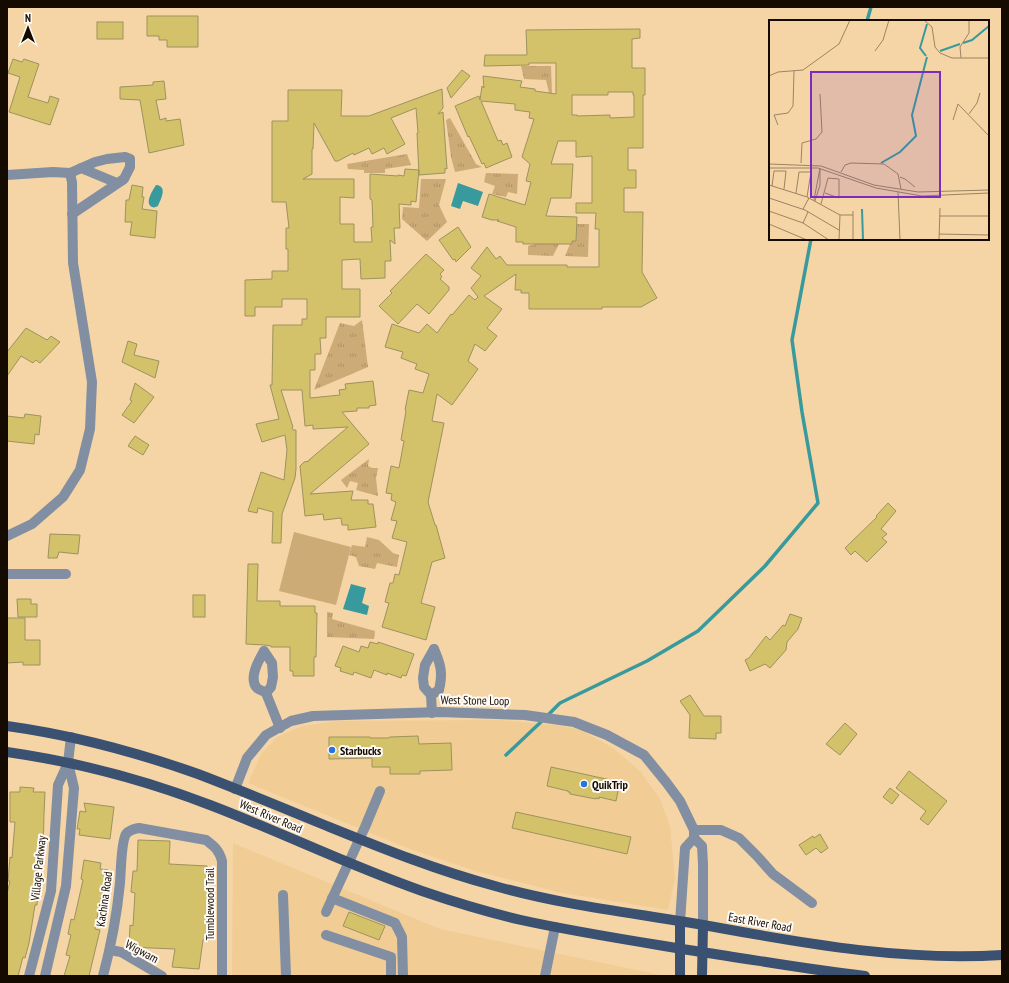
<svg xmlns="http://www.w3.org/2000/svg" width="1009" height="983" font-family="'PT Sans Narrow',sans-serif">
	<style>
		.built { fill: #f1cd95 }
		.grass { fill: url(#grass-tufts) }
		.park { fill: #ccab77 }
		.water { fill: #399a9d }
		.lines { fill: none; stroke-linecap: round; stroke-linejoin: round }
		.stream { stroke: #399a9d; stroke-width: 3.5 }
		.building { fill: #d4c26a; stroke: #9d925e; fill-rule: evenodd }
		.minor { stroke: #828fa2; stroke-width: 10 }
		.major { stroke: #3b5171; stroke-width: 10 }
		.poi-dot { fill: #2773df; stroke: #fefbf6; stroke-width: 1.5 }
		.labels { text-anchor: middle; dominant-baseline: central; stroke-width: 4; stroke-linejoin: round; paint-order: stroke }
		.street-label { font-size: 12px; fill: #150a00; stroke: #fefbf6 }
		.poi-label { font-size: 12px; font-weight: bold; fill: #150a00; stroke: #fefbf6; text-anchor: start }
		.inset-river { fill: none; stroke: #399a9d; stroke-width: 2 }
		.inset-road { fill: none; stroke: #9b8463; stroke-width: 1 }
		.view { fill: #7b2cbf; fill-opacity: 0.15; stroke: #7b2cbf; stroke-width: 2 }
		.inset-edge { fill: none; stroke: #150a00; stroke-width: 2 }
	</style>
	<defs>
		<pattern id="grass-tufts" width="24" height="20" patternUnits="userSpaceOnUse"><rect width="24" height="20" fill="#ccab77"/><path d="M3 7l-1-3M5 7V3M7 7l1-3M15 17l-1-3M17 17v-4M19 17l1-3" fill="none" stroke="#ae9265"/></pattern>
	</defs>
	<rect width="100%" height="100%" fill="#f5d5a5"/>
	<g class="built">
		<polygon points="499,720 556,725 581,730 613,748 640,771 660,799 670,826 675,879 668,910 562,893 476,871 410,849 248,783 261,754 277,737 302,726 339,721"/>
		<polygon points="233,843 440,929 665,976 232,976"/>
	</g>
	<g class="grass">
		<polygon points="521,66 551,66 552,93 549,93 546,80 524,79"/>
		<polygon points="450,118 476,164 482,167 455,172 451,157 446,120"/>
		<polygon points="407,154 411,165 385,169 385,173 364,173 364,170 348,169 347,164"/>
		<polygon points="486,173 518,174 517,194 508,192 506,197 492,194 495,186 484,182"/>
		<polygon points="421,179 446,179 439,205 447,222 427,241 402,219 403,207 419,208"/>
		<polygon points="577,224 589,224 588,257 565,256 570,244 572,244 572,241 576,241"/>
		<polygon points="536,244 559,244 553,256 528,255 528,246"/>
		<polygon points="362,320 368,367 314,390 340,323 354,326"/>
		<polygon points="369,459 368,466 372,468 378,468 376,478 378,496 356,490 358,483 350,481 347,488 341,480"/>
		<polygon points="367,537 379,540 393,553 399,555 397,567 377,563 375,569 359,566 356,557 349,555 352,545 365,547"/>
		<polygon points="327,612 333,613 332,619 375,631 374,639 327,637"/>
	</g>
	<polygon class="park" points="294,532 351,547 336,605 279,591"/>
	<g class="water">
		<polygon points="458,183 483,192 478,206 463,201 460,209 451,206"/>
		<path d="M156 185C168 186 161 199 158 206 155 207 155 208 152 207 144 203 153 190 156 185Z"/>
		<polygon points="351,584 366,588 362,603 369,606 367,615 343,609"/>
	</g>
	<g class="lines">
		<g class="stream">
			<polyline points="867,21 871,7"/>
			<polyline points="547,716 560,703 647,661 698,631 765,566 818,503 802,412 792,340 811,239"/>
			<polyline points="506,755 543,720"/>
		</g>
	</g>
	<g class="building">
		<polygon points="147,16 198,16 198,47 167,47 167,40 159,40 159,36 147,36"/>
		<rect x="97" y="22" width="26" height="17"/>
		<path d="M640 29V38L632 39V68H645V95H643V148H628V170H636V188H624V212H643L642 272 657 298 641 307H602V309H529V293H521V290H515L516 274 484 296 502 309 487 328 497 336 485 351 475 344 468 361 478 369 452 405 437 394 432 421 444 423 428 502 435 525H436L445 558 432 562 421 603 435 607 426 640 382 627 389 603 385 602 390 583H393L395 574 399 575 407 542 392 538 397 521 391 520 396 502 391 500 392 494 386 493 391 466 399 468 404 441 401 440 406 411 405 410 409 390 423 393 429 374 415 369 417 364 401 358 403 352 385 347 392 324 419 333 427 324 437 333 451 314 452 315 469 295 475 300 478 297 471 288 481 276 471 268 487 247 496 259 500 256 507 265H567V267H599V229H595L596 213H576V203H592V156L576 157V141H558L551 164H573L571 198H551L546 216 577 217 576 241H572V244H523V242H516V227L497 221 499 220H492L482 217 489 194 525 205 531 182 526 181 530 164 522 157 534 119 529 118 530 112 515 110V104L481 101 498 141 501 140 503 145 507 143 512 157 486 168 484 163 482 164 469 136 468 137 455 106 479 96 480 100 482 86 484 88 483 76 522 81 520 87 535 89V91L556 94V63H529V65L484 66 485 55H527L526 30ZM608 92H633V95H634V117L610 118V115L577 116V115H572V95H608Z"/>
		<polygon points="13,59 22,62 24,59 39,64 28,97 48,103 50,96 59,99 50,125 9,112 20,77 8,73"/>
		<polygon points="462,70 470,76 451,98 447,88"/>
		<polygon points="164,81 166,99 156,100 160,120 166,118 166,121 180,119 184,145 149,153 140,100 120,99 120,87 153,85 153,82"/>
		<polygon points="442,89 443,108 438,114 443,112 447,169 445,168 445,173 419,175 417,133 418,133 416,108 391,118 405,144 387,154 384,148 372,154 369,148 354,155 353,153 338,161 335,161 314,123 313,149 312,149 312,174 303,179 354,179 354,198 340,197 340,224 354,224 354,242 372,242 371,227 373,227 372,200 370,199 370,174 398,176 398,175 404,176 405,169 419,170 416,202 411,201 411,205 399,204 400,228 394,228 395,244 390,240 391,261 385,261 385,278 361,279 360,259 342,260 342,289 360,289 360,317 326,317 326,338 320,338 321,354 315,354 315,370 310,370 310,398 340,395 339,390 346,389 345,384 373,381 376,405 369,406 369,408 357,408 357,411 342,412 369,444 310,494 353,491 351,500 368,500 368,504 373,504 376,527 348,530 348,525 342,525 341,518 324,520 323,514 305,516 300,466 304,462 309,461 309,460 348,427 313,429 313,425 305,426 302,390 281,390 293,427 292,428 293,430 296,430 296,469 295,478 282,514 281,543 272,543 273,512 258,508 257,513 248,511 261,472 284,480 287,450 285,435 262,442 256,424 279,419 270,385 272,385 273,325 302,325 302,319 307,319 307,299 282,299 282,307 255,307 255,316 245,316 245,280 272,279 272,271 288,271 288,249 286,249 286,228 289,228 286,202 272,202 272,121 288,121 288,90 342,90 341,116 369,116"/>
		<polygon points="132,185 143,187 142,197 144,197 142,209 157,211 155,238 130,235 132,222 125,222 126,200 129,200"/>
		<polygon points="458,227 471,247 456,262 455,259 453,260 439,240"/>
		<polygon points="426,254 444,270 440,274 442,277 440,279 449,287 449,290 429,314 417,304 398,324 379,306 392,293 390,291"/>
		<polygon points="26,328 47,340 51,336 60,342 40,363 36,360 33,363 21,356 7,376 7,352"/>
		<polygon points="128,341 137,344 134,355 159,361 155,378 122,362"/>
		<polygon points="135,383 154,397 134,423 122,415 132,401 130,400"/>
		<polygon points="25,414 41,416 39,435 35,434 34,444 7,441 7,416 24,418"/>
		<polygon points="135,436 149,445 143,455 128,446"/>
		<polygon points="888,503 896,511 881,529 887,534 882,538 887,542 867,562 855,551 851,555 845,548 877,517 876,516"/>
		<polygon points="50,534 80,535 78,554 59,552 57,558 48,558"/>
		<polygon points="248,564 258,564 257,601 280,601 280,606 315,606 315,613 317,613 316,657 314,657 314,676 293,676 293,671 290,671 290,647 271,647 271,646 264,645 246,644"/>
		<rect x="193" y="595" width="12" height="22"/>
		<polygon points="17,599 31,599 31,604 37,604 37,617 18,617"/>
		<polygon points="790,614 802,618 798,629 787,642 786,650 770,668 765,664 750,671 745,660 749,658 766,636 770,640 783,625 785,626"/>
		<polygon points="7,618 25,618 25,640 40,640 40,665 23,665 23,662 7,663"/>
		<polygon points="370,642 378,644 378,642 414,654 406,676 402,675 401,678 387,673 387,675 374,670 371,678 354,672 353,675 340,671 341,668 335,666 343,646 359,652 361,646 368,648"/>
		<polygon points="690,695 704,716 721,716 721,733 716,733 716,739 689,738 690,715 680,701"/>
		<polygon points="845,723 857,734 840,755 826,744"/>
		<polygon points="418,736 419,744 451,743 452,770 420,771 420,774 390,774 390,767 372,767 372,758 329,759 329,737 370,737 370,738 388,738 390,737"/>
		<polygon points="551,767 620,782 616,801 599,797 599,799 596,798 596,799 570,794 570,792 568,792 568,791 547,786"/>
		<polygon points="909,771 947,801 928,825 920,819 926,811 896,788"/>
		<polygon points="20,787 34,788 33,792 45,792 44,814 43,856 38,856 34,889 38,890 37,905 35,905 29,943 25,958 23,957 18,976 7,976 7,894 10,881 8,881 10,857 12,858 15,822 10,822 10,792 20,792"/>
		<polygon points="890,788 899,795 892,804 883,797"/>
		<polygon points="84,803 114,807 110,839 79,835 80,829 77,829 80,811 86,812"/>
		<polygon points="516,812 631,837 627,854 512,828"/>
		<polygon points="820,834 828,848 821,853 816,848 806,855 799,845 813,836 814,838"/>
		<polygon points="138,840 170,841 169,864 207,866 208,895 211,895 211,911 209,911 209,941 203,940 199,969 172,967 175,949 129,947 130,925 133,926 135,893 131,892 133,871 137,871"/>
		<polygon points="84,860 101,863 100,869 108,870 105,889 103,888 95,929 100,930 89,976 64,976 70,956 66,955 71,935 68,934 71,919 74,920 83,880 81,879"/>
		<polygon points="349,912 385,926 379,940 343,926"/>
	</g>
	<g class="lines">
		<g class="minor">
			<polyline points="81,168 117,183"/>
			<polyline points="7,175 53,172 70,173 95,162 107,159 125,157 130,159 130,167 124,179 72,214"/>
			<polyline points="7,536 32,524 63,497 80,470 90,429 92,382 73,263 72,182 70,173"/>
			<polyline points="7,574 66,574"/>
			<path d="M266 693 271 687 273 677 272 663 264 651C259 660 248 678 257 688 259 690 264 691 266 693L280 728"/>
			<path d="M431 695 439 690C443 673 441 665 434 649"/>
			<polyline points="432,713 431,695 424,687 423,678 425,665 434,649"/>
			<polyline points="235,789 247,758 266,735 291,721 313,716 440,712 525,715 574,722 607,735 644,755 666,782 680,801 694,830 694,838 702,846 703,864 703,925"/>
			<polyline points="694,830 721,830 739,838 757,856 773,874 812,903"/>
			<polyline points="283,895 286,976"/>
			<polyline points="332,898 395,923 402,937 403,976"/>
			<polyline points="326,912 365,827 380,791"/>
			<polyline points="680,922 685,848 694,838"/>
			<polyline points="326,935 391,957 391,976"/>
			<polyline points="110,950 121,952 162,976"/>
			<polyline points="29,976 51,891 58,785 68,763"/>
			<polyline points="45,976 66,886 74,788 68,763 71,737"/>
			<path d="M103 976C111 946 117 914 120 883 121 872 121 842 126 834 129 830 134 829 139 828L206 840C215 847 219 850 222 861V976"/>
			<polyline points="545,976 555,927"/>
		</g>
		<g class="major">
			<path d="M7 726C72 735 136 752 198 774 240 790 281 807 322 824 379 847 435 870 495 886 569 907 645 914 720 928 813 945 907 961 1002 955"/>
			<path d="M7 752C77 762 145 780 210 805 281 832 350 866 422 891 454 902 487 912 521 920 580 933 641 942 701 952 756 960 810 970 865 976"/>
			<polyline points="680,922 680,976"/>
			<polyline points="702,976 703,925"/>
		</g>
	</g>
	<g class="poi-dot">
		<circle cx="332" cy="750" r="4"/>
		<circle cx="584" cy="784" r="4"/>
	</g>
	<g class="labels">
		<g class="street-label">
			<text transform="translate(475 700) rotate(1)">West Stone Loop</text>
			<text transform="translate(271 816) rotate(23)">West River Road</text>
			<text transform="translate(38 868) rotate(-84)">Village Parkway</text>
			<text transform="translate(104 899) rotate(-82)">Kachina Road</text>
			<text transform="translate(209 904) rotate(-90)">Tumblewood Trail</text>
			<text transform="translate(760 922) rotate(10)">East River Road</text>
			<text transform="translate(142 951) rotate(28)">Wigwam</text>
		</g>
		<g class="poi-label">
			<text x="340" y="750">Starbucks</text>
			<text x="592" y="784">QuikTrip</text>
		</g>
	</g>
	<g transform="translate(769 20)">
		<rect width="220" height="220" fill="#f5d5a5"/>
		<path class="inset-river" d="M194 23 203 20 220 6M171 31 191 24M157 36 151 28 158 4M112 143 131 132 147 116 143 95 158 37M93 189 94 220"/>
		<path class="inset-road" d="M155 0 163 7 166 27 171 33 183 38H220M106 31 114 20 120 0M192 38 191 27 200 13V0M0 56 9 52 34 50 70 24 81 0M200 94 208 83 211 73M184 100 189 84 220 116M9 105 5 95 19 93 24 86 25 51M32 143 33 123 47 119 53 112 51 74M0 144 52 146 105 165 149 172 220 170M0 148H49L107 168 153 176 220 173M72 152 76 145 82 143 115 144 129 154 132 169M131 157 136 159 146 167M0 165 38 177 71 195 70 220M3 166 5 151H17L15 169M129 172 131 220M27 173 30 152H42L38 177M0 178 36 190 70 210M45 180 51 148M46 181 51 165V149M52 184 59 158 70 159V178L56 173M34 189 40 178M0 191 34 203 60 220M84 191V220M71 195H84M171 196H220M34 203 39 192M0 204 38 220M170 214 220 215M170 220 171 188"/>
		<path class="view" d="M42 52H171V177H42Z"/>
		<rect width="220" height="220" class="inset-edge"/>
	</g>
	<rect width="1009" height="983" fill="none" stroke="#150a00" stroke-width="16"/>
	<g transform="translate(28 28)" stroke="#fefbf6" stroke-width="3" paint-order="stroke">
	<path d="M0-3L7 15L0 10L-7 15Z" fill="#150a00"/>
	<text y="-6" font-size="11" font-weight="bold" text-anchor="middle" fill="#150a00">N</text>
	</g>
</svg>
